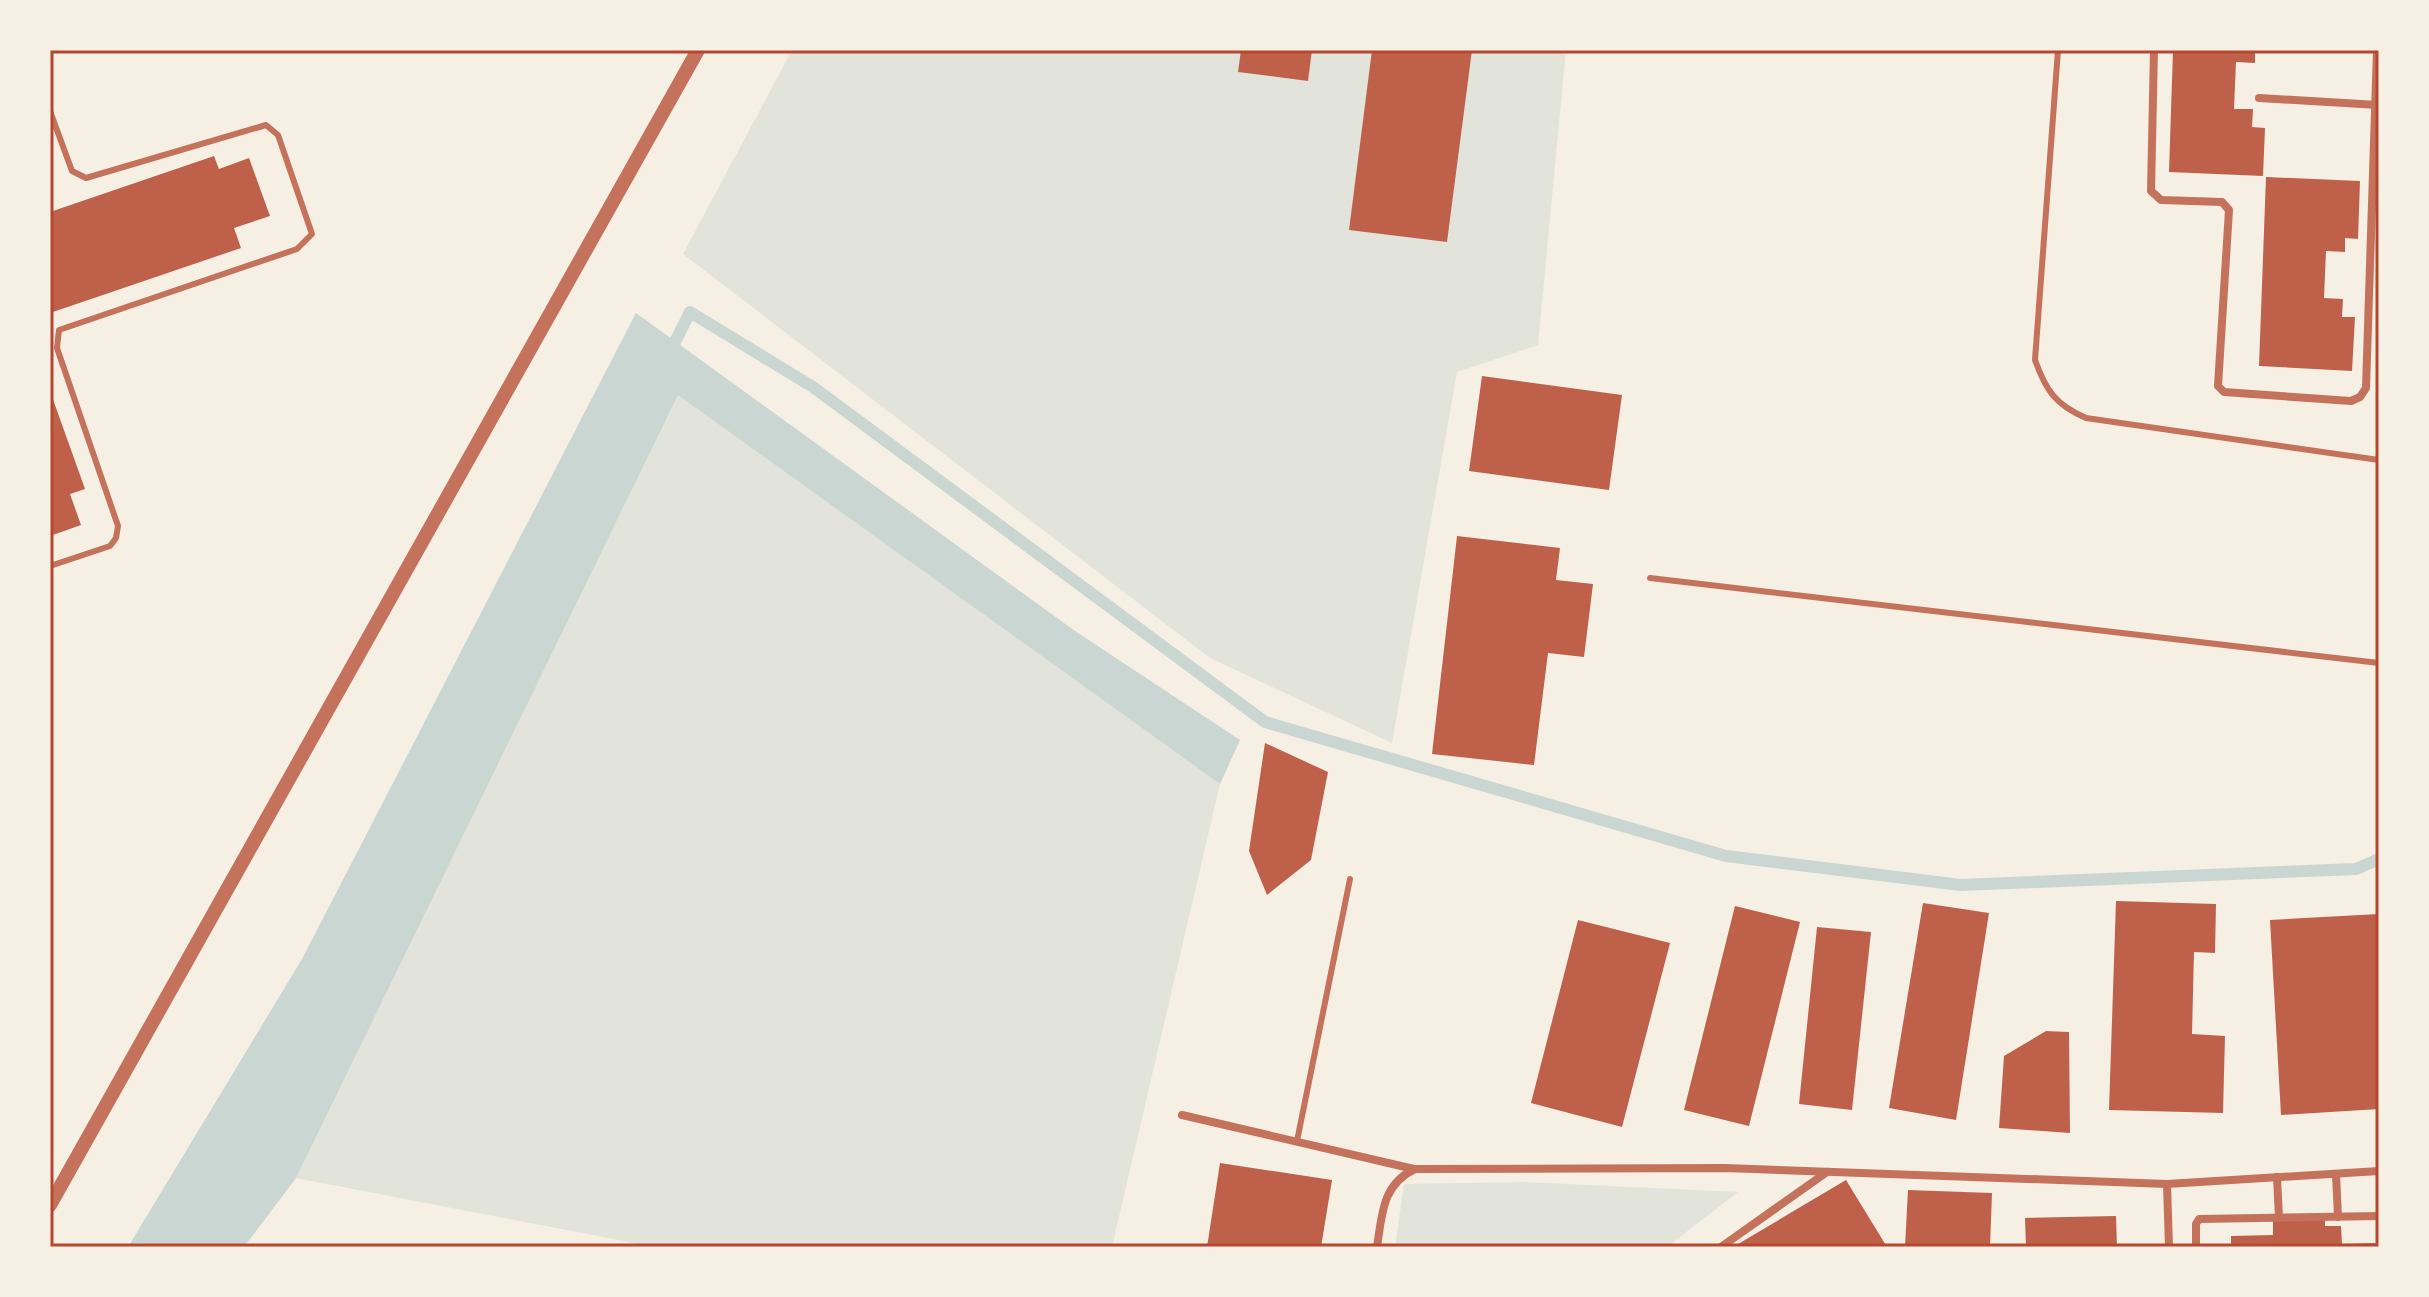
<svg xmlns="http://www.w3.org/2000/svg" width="2429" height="1297" font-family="Inter,sans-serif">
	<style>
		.green { fill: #e2e4dc }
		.water { fill: #c9d6d2 }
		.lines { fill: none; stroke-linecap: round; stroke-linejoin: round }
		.stream { stroke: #c9d6d2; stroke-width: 12 }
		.building { fill: #bf614a }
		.service { stroke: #c5725c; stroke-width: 6 }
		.minor { stroke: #c5725c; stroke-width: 8 }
		.tertiary { stroke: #c5725c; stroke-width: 14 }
		.neatline { fill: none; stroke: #b5482f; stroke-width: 3 }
	</style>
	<rect width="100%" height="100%" fill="#f6efe4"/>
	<g class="green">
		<polygon points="792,50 1566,50 1538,345 1457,372 1392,743 1210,658 683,254"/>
		<polygon points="678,394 1220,784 1112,1247 655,1247 296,1178"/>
		<polygon points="1525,1182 1738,1192 1667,1247 1395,1247 1404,1184"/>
	</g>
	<polygon class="water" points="636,313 1075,631 1240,740 1220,784 678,395 296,1178 244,1247 128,1247 302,959"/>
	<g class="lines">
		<polyline class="stream" points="668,356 690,312 813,387 1265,722 1726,856 1961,885 2356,869 2379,859"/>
	</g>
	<g class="building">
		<polygon points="1241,50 1312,50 1308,81 1238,72"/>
		<polygon points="1372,50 1472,50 1447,242 1349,230"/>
		<polygon points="2173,50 2255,50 2255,63 2236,62 2234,109 2253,109 2252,127 2265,128 2263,176 2169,172"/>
		<polygon points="214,156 219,169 249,158 270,216 234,228 241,248 50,313 50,212"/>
		<polygon points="2266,177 2360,181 2358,239 2345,238 2345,252 2326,251 2324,298 2343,299 2342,317 2355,317 2352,371 2259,366"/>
		<polygon points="1482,376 1622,395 1609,490 1469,471"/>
		<polygon points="50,391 85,489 70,494 81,525 50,536"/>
		<polygon points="1457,536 1560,548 1556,580 1593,584 1584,657 1548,653 1534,765 1432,754"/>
		<polygon points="1265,743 1328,772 1311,860 1267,895 1249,851"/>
		<polygon points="2116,901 2216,904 2215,953 2194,952 2192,1034 2225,1036 2223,1113 2109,1110"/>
		<polygon points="1923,903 1989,913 1956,1120 1889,1108"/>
		<polygon points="1735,906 1800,922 1749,1126 1684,1110"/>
		<polygon points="2379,914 2379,1109 2281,1115 2270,920"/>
		<polygon points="1578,920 1670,943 1622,1127 1531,1103"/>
		<polygon points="1817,927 1871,932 1852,1110 1799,1104"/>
		<polygon points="2046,1031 2069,1032 2070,1133 1999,1128 2004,1056"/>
		<polygon points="1220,1163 1332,1180 1321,1247 1207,1247"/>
		<polygon points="1846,1180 1887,1247 1733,1247"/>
		<polygon points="1908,1190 1992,1193 1990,1247 1905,1247"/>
		<polygon points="2116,1216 2117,1247 2026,1247 2025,1218"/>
		<polygon points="2325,1218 2325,1226 2341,1226 2342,1244 2379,1243 2379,1247 2231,1247 2231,1236 2273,1235 2273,1219"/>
	</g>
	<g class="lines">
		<g class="service">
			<path d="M2058 50 2035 360C2046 391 2056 405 2086 418L2379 460"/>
			<polyline points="50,111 72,171 86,178 266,125 278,135 312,234 297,249 59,330 57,348 118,526 116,538 110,546 50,566"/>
			<polyline points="1650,578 2379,663"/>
			<polyline points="1297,1141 1350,879"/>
		</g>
		<g class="minor">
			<polyline points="2154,50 2151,191 2161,200 2222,202 2229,210 2218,386 2224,392 2351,401 2360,397 2366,388 2377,50"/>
			<polyline points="2259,98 2378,105"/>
			<polyline points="1182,1115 1414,1169"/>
			<polyline points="2336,1174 2338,1217"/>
			<polyline points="2277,1177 2279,1218"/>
			<polyline points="2167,1184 2169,1247"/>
			<path d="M1377 1247C1382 1215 1382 1184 1415 1169L1725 1168 2167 1184 2379 1171"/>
			<polyline points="1721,1247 1827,1172"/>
			<polyline points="2196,1247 2196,1224 2199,1219 2379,1216"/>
		</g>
		<polyline class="tertiary" points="50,1205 698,50"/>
	</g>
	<rect width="2429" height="1297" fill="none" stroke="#f6efe4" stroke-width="104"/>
	<rect x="52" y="52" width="2325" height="1193" class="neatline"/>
</svg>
